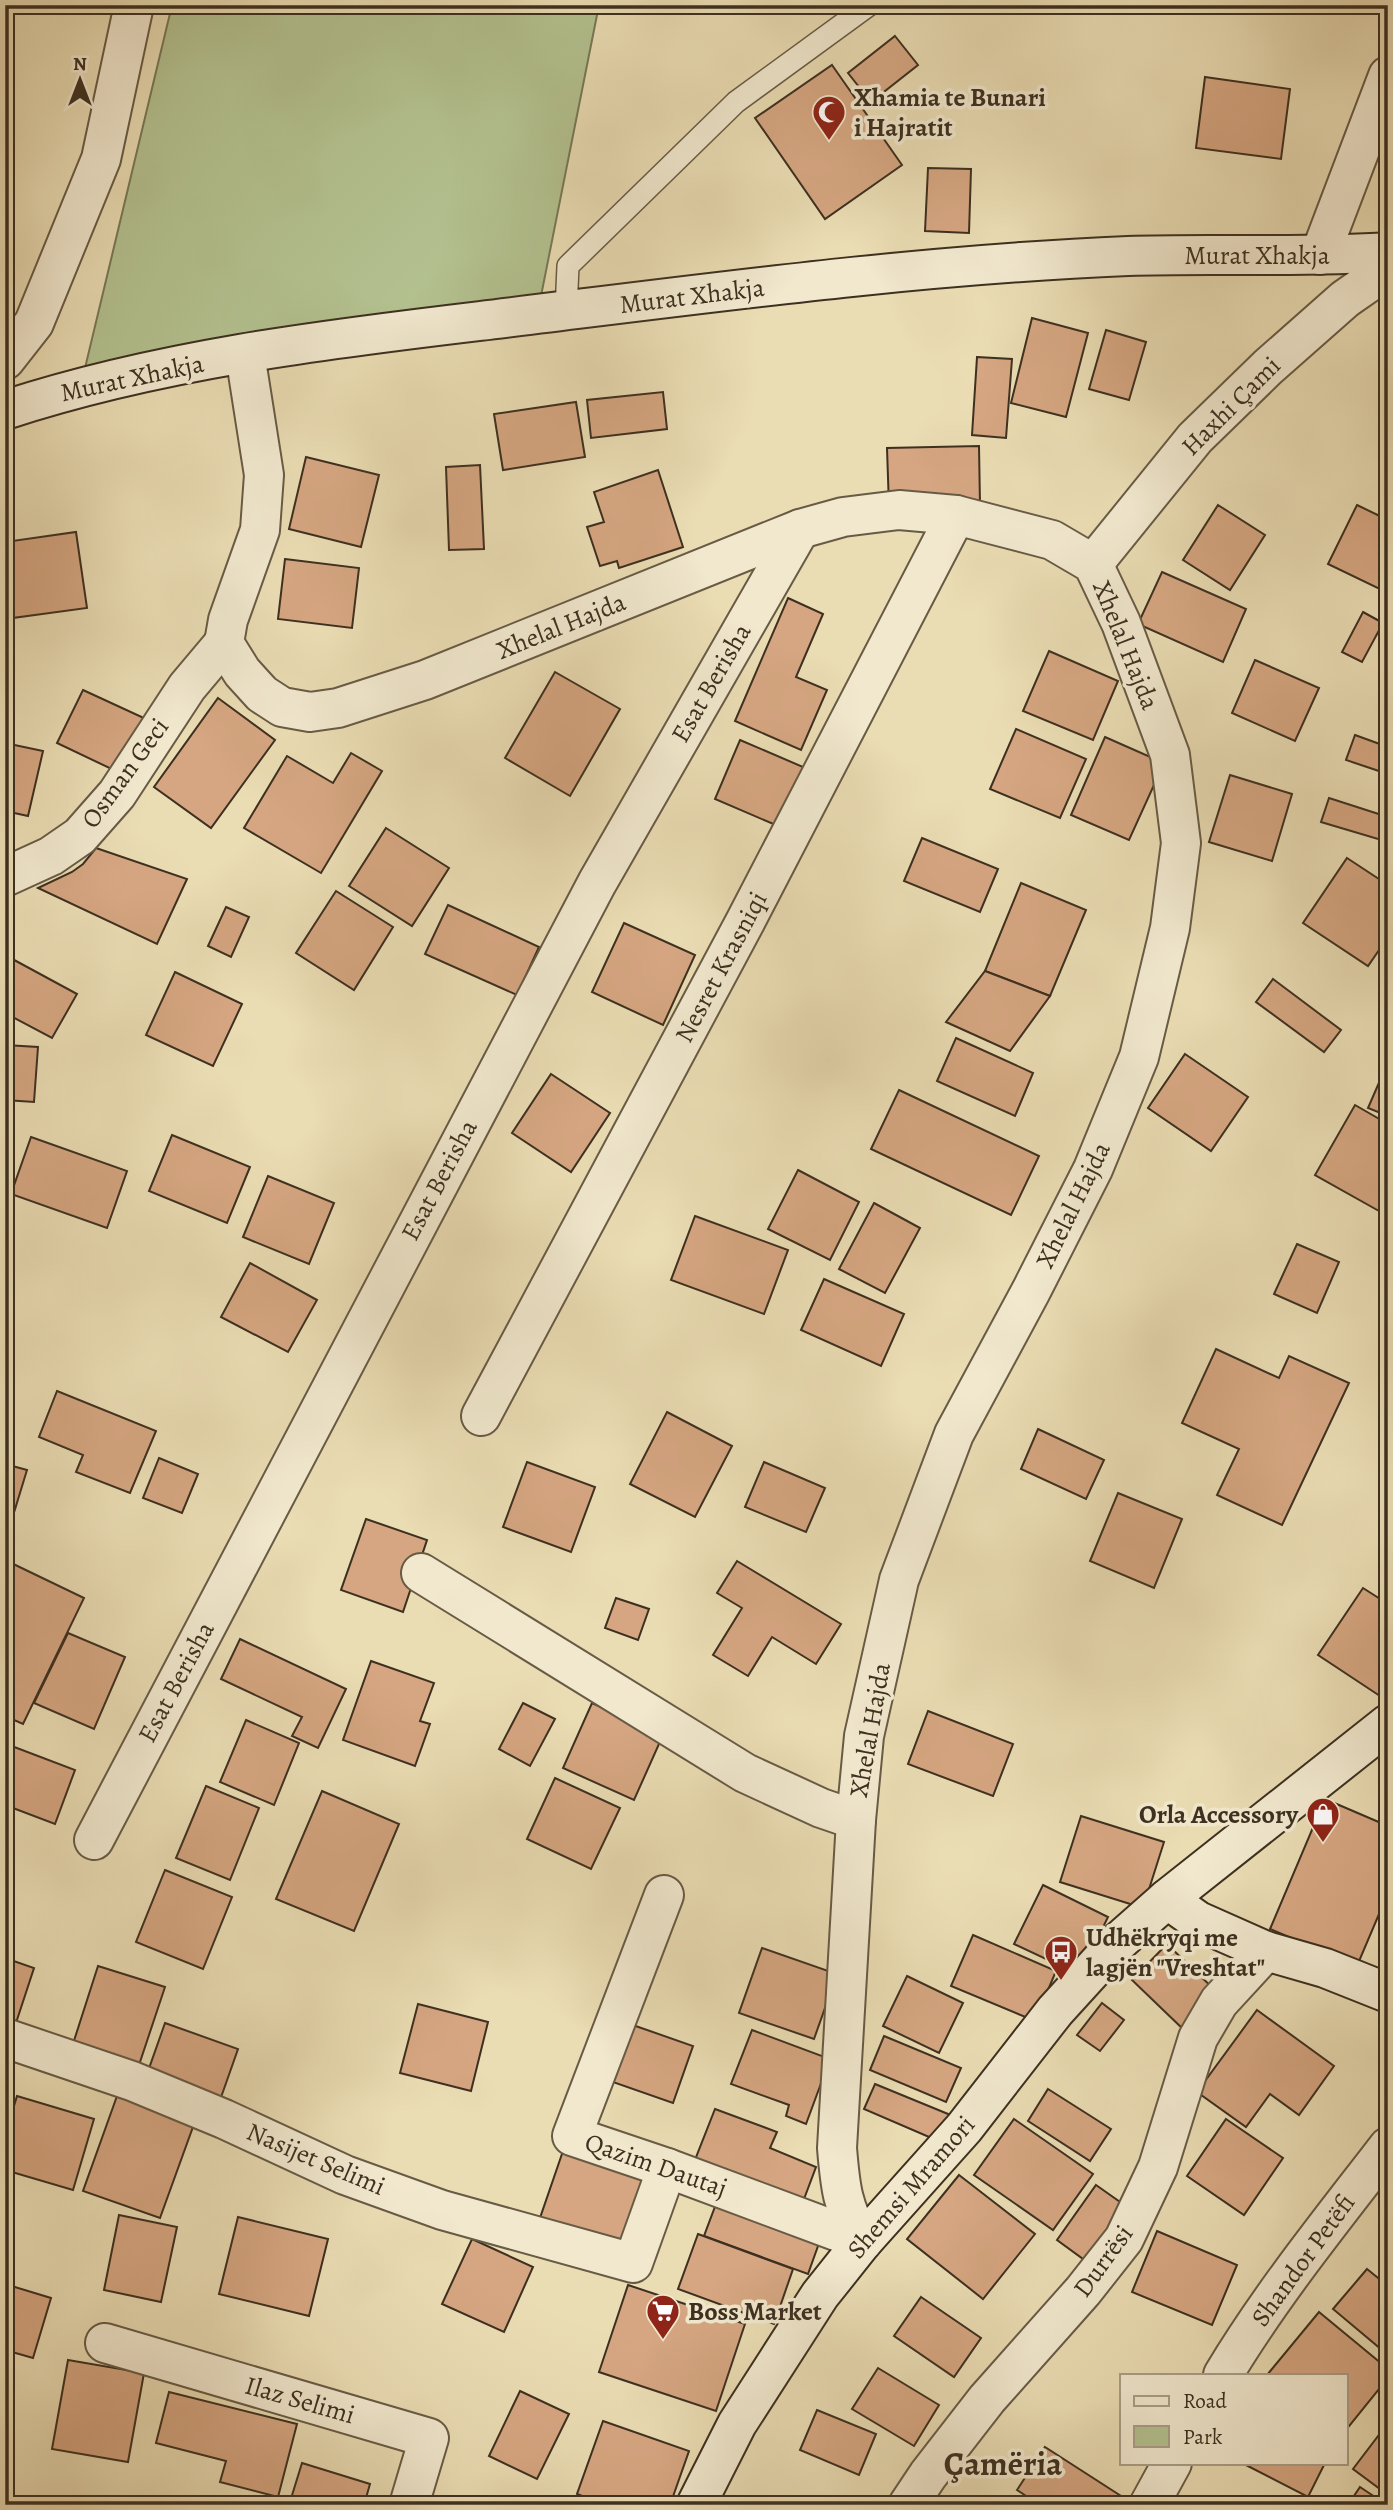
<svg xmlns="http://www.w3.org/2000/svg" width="1393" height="2510" font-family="Alegreya,serif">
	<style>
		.green { fill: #b3c18f; stroke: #787858; stroke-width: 2 }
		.building { fill: #d5a681; stroke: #3d3020; stroke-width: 2 }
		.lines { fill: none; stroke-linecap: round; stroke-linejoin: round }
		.lane-casing { stroke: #685b45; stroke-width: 24 }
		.street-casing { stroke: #685b45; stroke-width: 42 }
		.secondary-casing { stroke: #3d3020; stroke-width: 42 }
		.lane { stroke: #f1e8ce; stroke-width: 21 }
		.street { stroke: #f1e8ce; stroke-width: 38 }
		.secondary { stroke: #f1e8ce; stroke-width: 38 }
		.labels { text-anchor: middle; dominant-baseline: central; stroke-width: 7; stroke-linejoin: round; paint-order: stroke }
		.poi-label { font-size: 26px; font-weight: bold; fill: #3d3020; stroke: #f1e8ce; text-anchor: start }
		.street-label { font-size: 26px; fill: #3d3020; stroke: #f1e8ce }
		.district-label { font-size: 33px; font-weight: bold; fill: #3d3020; stroke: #f1e8ce }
	</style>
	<rect width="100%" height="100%" fill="#eadcb3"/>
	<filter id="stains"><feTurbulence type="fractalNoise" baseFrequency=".00286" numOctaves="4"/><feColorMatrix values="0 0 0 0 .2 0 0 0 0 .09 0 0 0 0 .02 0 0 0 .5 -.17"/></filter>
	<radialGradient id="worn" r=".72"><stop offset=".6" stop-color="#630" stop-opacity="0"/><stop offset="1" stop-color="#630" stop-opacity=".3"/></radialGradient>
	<polygon class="green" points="172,5 599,5 540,301 85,368"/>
	<g class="building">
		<polygon points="895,36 918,65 871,102 848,73"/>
		<polygon points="832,65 902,165 825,219 755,118"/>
		<polygon points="1205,77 1290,89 1281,159 1196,148"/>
		<polygon points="928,168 971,169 969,233 925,231"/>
		<polygon points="1032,318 1088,333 1066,417 1011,403"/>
		<polygon points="1106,330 1146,342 1129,400 1089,389"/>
		<polygon points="977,357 1012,359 1006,438 972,435"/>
		<polygon points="663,392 667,429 591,438 587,400"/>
		<polygon points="576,402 585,457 503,470 494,414"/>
		<polygon points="979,446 980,505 889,507 887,448"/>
		<polygon points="306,457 379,475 361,547 289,529"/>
		<polygon points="480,465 484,549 449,550 446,467"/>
		<polygon points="658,470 683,547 619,568 617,561 600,566 587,527 604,522 594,492"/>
		<polygon points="1218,505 1265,535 1230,590 1183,560"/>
		<polygon points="1357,505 1388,520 1388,593 1328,564"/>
		<polygon points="76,532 87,608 5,619 5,542"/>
		<polygon points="285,559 359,568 352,628 278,619"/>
		<polygon points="1162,572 1246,609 1223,662 1138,624"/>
		<polygon points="788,598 823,614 796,677 827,690 801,750 735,721"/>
		<polygon points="1363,612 1383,623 1362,662 1342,652"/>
		<polygon points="1049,651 1118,681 1093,740 1023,711"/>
		<polygon points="1255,660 1319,688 1295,741 1232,713"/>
		<polygon points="555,672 620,709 570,796 505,758"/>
		<polygon points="83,690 146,719 120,773 57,743"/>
		<polygon points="218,698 275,740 211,828 154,787"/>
		<polygon points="1016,729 1086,759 1060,818 990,789"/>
		<polygon points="1355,735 1388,747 1388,774 1346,760"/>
		<polygon points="1105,737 1164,763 1129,840 1071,815"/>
		<polygon points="740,740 810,770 785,829 715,799"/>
		<polygon points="5,743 43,751 28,816 5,811"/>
		<polygon points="351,753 382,771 321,873 244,828 287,756 333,783"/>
		<polygon points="1230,775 1292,794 1272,861 1209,842"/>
		<polygon points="1329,798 1388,817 1388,842 1321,822"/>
		<polygon points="386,828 449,868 412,926 349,886"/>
		<polygon points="922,838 998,869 980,912 904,881"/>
		<polygon points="96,848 187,879 157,944 38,888 72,872 83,864"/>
		<polygon points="1347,858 1388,885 1388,937 1368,966 1303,923"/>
		<polygon points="1021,883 1086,910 1050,996 985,971"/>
		<polygon points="336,891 393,927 354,990 296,953"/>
		<polygon points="448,905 539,947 517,995 425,954"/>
		<polygon points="226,907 249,917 231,957 208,946"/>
		<polygon points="624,923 695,955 663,1025 592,992"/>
		<polygon points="5,955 77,994 52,1038 5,1013"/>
		<polygon points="985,971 1050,996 1010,1051 946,1022"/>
		<polygon points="175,972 242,1004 213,1066 146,1035"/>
		<polygon points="1273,979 1341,1030 1324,1052 1256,1002"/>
		<polygon points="956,1038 1033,1073 1015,1116 937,1081"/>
		<polygon points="5,1045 38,1047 34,1102 5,1100"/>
		<polygon points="1185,1054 1248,1097 1211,1151 1148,1108"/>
		<polygon points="1388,1062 1388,1116 1368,1108"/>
		<polygon points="551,1074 610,1113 571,1172 512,1133"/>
		<polygon points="899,1090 1039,1156 1011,1215 871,1149"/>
		<polygon points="1355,1105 1388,1124 1388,1196 1379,1211 1315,1175"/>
		<polygon points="172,1135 250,1167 227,1223 149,1191"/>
		<polygon points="31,1137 127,1171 107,1228 11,1194"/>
		<polygon points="798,1170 859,1202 830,1260 768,1229"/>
		<polygon points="268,1176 334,1203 309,1264 243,1237"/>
		<polygon points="874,1203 920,1228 885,1293 839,1269"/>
		<polygon points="695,1216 788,1250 764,1314 671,1280"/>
		<polygon points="1297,1244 1339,1262 1317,1313 1274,1294"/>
		<polygon points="250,1263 317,1300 288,1352 221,1317"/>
		<polygon points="824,1279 904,1314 881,1366 801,1330"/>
		<polygon points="1216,1349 1279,1378 1289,1356 1349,1383 1282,1525 1217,1495 1239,1449 1182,1423"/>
		<polygon points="57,1391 156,1431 130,1493 76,1472 83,1455 39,1437"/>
		<polygon points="667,1412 732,1446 695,1517 630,1484"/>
		<polygon points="1038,1429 1104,1460 1086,1499 1021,1469"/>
		<polygon points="159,1458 198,1474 182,1513 143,1498"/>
		<polygon points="527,1462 595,1487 571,1552 503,1527"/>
		<polygon points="764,1462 825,1488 806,1532 745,1507"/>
		<polygon points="5,1464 27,1470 5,1542"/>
		<polygon points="1118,1493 1182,1519 1154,1588 1090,1561"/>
		<polygon points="366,1519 427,1540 403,1612 341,1590"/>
		<polygon points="5,1560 84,1598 23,1724 5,1716"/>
		<polygon points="737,1561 841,1624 816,1664 772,1637 748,1676 713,1655 742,1608 717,1593"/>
		<polygon points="1363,1588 1388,1604 1386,1700 1318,1655"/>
		<polygon points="616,1598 649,1609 638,1640 605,1628"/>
		<polygon points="68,1633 125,1657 94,1729 34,1703"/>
		<polygon points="240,1639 346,1689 318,1748 292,1736 302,1717 221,1679"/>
		<polygon points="371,1661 434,1683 420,1721 430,1724 415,1766 343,1740"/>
		<polygon points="523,1703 555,1719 530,1766 499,1749"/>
		<polygon points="592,1703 663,1735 634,1800 563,1768"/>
		<polygon points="928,1711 1013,1744 993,1796 908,1764"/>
		<polygon points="246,1720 299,1743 274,1805 220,1782"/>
		<polygon points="9,1745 75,1770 55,1824 5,1805 5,1754"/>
		<polygon points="555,1778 620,1808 591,1869 527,1839"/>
		<polygon points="206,1786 259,1808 230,1880 176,1858"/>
		<polygon points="322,1791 399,1824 354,1931 276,1899"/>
		<polygon points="1325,1799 1388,1826 1388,1893 1357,1966 1270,1929"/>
		<polygon points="1081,1816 1164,1842 1143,1908 1060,1882"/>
		<polygon points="165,1870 232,1897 203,1969 136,1942"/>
		<polygon points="1043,1885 1108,1917 1080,1975 1014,1944"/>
		<polygon points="973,1935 1056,1971 1035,2021 951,1986"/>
		<polygon points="1167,1944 1219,1994 1184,2030 1132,1980"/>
		<polygon points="762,1948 837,1974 814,2039 739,2013"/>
		<polygon points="5,1958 34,1968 14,2029 5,2026"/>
		<polygon points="98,1966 165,1987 137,2071 71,2050"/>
		<polygon points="907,1976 963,2003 939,2053 883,2026"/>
		<polygon points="1102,2003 1124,2020 1100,2051 1077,2035"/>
		<polygon points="418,2004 488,2022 471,2091 400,2073"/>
		<polygon points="1257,2010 1334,2066 1299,2115 1270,2094 1246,2127 1197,2092"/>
		<polygon points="165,2023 238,2049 219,2103 146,2077"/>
		<polygon points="627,2023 693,2046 673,2103 607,2080"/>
		<polygon points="752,2030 830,2059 806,2124 786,2116 789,2105 731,2084"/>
		<polygon points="884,2036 961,2068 946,2102 870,2070"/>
		<polygon points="875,2084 953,2116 936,2140 864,2109"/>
		<polygon points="1048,2089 1111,2129 1090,2161 1028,2121"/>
		<polygon points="17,2096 94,2119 73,2190 5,2170 5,2136"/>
		<polygon points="117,2096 194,2124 160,2218 83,2191"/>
		<polygon points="715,2109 777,2132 770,2148 816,2167 801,2207 693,2165"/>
		<polygon points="1014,2119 1093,2174 1053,2230 974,2175"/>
		<polygon points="1226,2119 1283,2158 1244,2215 1187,2176"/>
		<polygon points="563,2151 645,2180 622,2246 540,2218"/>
		<polygon points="959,2175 1035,2234 983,2299 907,2239"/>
		<polygon points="1096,2185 1130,2209 1090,2264 1057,2240"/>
		<polygon points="719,2196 823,2232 808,2274 704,2236"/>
		<polygon points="119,2215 177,2227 161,2302 104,2290"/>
		<polygon points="238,2217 328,2239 309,2316 219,2294"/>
		<polygon points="1157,2231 1237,2265 1212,2325 1132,2292"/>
		<polygon points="698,2234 793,2269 774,2324 678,2289"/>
		<polygon points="472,2239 533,2267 504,2332 442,2304"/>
		<polygon points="1367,2269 1388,2286 1388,2355 1333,2309"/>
		<polygon points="5,2284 51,2298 33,2358 5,2350"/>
		<polygon points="628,2285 745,2324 716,2411 599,2372"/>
		<polygon points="921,2297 981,2338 954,2377 894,2336"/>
		<polygon points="1319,2312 1388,2369 1388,2378 1346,2430 1346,2375 1267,2375"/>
		<polygon points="68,2360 144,2373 128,2462 52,2449"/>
		<polygon points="878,2368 939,2405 914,2446 852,2409"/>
		<polygon points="520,2391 569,2414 537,2479 489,2456"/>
		<polygon points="169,2392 297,2424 278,2497 220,2482 226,2461 156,2443"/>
		<polygon points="817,2410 876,2434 859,2475 800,2450"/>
		<polygon points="603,2421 689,2451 670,2505 606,2505 577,2494"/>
		<polygon points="1388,2423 1388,2495 1353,2469"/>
		<polygon points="1045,2447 1135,2505 1040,2505 1017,2490"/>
		<polygon points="302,2463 370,2484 364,2505 289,2505"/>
		<polygon points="1242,2463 1325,2463 1308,2497"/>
		<polygon points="1360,2487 1387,2505 1348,2505"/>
	</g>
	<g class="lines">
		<defs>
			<polyline id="lane" points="566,311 568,266 736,102 869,5"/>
			<g id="street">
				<polyline points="1320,255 1388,76"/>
				<path d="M245 354 264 475 260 530 228 620 224 643 242 672 262 694 282 707 310 712 338 708 425 680 800 529 843 517 899 510 956 515 1052 540 1093 564 1121 623 1170 755 1181 843 1170 928 1139 1057 1093 1169 1031 1291 954 1434 899 1580 864 1736 856 1820 837 2148C840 2185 842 2209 863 2241"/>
				<polyline points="5,360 34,323 101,159 134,5"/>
				<polyline points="1093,564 1195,438 1268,367 1345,299 1388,269"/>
				<polyline points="5,877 51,856 80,836 117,794 187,687 224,643"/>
				<polyline points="481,1416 745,922 956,515"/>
				<polyline points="421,1573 745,1773 821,1808 856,1820"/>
				<polyline points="94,1840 597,883 800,529"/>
				<polyline points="664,1895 572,2136 667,2168 863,2241"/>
				<polyline points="5,2038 132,2081 224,2119 345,2175 442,2210 633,2263 667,2168"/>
				<polyline points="105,2343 429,2438 409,2505"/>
				<path d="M1223 2375C1271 2295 1331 2221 1388 2147"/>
				<polyline points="908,2505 928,2475 987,2399 1083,2291 1124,2239 1158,2167 1198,2038 1219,2002 1266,1951"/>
				<polyline points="1149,2505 1172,2463"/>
			</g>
			<g id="secondary">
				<path d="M5 410C158 360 320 340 480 321 695 295 911 265 1128 256 1215 253 1301 258 1388 252"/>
				<polyline points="1167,1899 1198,1921 1266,1951 1325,1968 1388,1993"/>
				<polyline points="696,2505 737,2424 820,2295 863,2241 964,2128 1055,2011 1116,1944 1167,1899 1388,1724"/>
			</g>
		</defs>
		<use href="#lane" class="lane-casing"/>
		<use href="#street" class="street-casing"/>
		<use href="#secondary" class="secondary-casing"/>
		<use href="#lane" class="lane"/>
		<use href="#street" class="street"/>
		<use href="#secondary" class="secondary"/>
	</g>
	<defs>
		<symbol id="mosque-pin" viewBox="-11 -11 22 30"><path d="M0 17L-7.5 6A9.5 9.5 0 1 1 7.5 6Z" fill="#8f2418" stroke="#f1e8ce"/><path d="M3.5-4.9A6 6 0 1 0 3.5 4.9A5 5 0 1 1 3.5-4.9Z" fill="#fff"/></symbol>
		<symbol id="shop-pin" viewBox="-11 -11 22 30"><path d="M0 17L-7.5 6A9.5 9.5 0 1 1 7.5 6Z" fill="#8f2418" stroke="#f1e8ce"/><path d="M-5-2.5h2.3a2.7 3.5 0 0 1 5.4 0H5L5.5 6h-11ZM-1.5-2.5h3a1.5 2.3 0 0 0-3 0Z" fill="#fff"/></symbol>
		<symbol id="bus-pin" viewBox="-11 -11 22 30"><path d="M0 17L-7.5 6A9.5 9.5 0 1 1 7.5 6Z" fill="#8f2418" stroke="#f1e8ce"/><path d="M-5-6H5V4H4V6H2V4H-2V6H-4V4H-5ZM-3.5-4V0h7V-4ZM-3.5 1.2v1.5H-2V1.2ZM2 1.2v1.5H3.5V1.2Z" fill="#fff"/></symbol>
		<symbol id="supermarket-pin" viewBox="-11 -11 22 30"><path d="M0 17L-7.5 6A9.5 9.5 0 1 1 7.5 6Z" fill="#8f2418" stroke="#f1e8ce"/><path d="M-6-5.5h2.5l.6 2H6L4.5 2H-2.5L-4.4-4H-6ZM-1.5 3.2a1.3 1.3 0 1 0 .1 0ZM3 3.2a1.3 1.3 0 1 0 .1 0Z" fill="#fff"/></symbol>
	</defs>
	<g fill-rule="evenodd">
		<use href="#mosque-pin" x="810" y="93" width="38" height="52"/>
		<use href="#shop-pin" x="1304" y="1795" width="38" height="52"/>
		<use href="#bus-pin" x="1042" y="1933" width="38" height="52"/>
		<use href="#supermarket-pin" x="644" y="2292" width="38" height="52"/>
	</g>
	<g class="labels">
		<g class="poi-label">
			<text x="854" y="97">Xhamia te Bunari<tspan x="854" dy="30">i Hajratit</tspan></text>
			<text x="1298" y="1814" text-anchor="end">Orla Accessory</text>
			<text x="1086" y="1937">Udhëkryqi me<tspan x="1086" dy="30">lagjën "Vreshtat"</tspan></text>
			<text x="688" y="2311">Boss Market</text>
		</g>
		<g class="street-label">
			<text x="1257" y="255">Murat Xhakja</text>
			<text transform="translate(692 296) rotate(-7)">Murat Xhakja</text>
			<text transform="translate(132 378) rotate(-12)">Murat Xhakja</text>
			<text transform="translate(1231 406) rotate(-45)">Haxhi Çami</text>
			<text transform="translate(561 626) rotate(-22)">Xhelal Hajda</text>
			<text transform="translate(1126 645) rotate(68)">Xhelal Hajda</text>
			<text transform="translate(711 683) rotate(-60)">Esat Berisha</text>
			<text transform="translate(125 773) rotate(-54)">Osman Geci</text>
			<text transform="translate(721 967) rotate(-62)">Nesret Krasniqi</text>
			<text transform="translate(439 1180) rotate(-62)">Esat Berisha</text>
			<text transform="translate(1073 1205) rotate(-64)">Xhelal Hajda</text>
			<text transform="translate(176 1682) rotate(-62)">Esat Berisha</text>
			<text transform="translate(870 1730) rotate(-80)">Xhelal Hajda</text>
			<text transform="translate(316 2159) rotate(23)">Nasijet Selimi</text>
			<text transform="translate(656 2165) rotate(19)">Qazim Dautaj</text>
			<text transform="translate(911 2187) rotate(-49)">Shemsi Mramori</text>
			<text transform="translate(1303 2260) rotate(-54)">Shandor Petëfi</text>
			<text transform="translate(1103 2261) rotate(-54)">Durrësi</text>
			<text transform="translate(300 2400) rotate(16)">Ilaz Selimi</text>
		</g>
		<g class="district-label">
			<text x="1003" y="2463">Çamëria</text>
		</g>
	</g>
	<rect width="1393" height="2510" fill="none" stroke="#eadcb3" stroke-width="28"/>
	<rect x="7" y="7" width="1379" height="2496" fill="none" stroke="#3d3020" stroke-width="3.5"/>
	<rect x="14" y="14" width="1365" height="2482" fill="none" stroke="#3d3020" stroke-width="2"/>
	<rect x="1120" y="2374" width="228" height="91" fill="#f1e8ce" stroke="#a99e88" stroke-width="2"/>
	<rect x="1134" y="2396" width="35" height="10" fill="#f1e8ce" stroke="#a99e88" stroke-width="2"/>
	<text x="1183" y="2408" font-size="21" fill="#3d3020">Road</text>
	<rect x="1134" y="2426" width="35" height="21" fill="#b3c18f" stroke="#a99e88" stroke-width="2"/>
	<text x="1183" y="2444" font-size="21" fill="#3d3020">Park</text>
	<g transform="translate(80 80)" stroke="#f1e8ce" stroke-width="5" paint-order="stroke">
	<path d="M0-5L12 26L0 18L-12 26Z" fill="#3d3020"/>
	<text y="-10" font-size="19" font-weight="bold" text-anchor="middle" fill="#3d3020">N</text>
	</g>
	<rect width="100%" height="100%" filter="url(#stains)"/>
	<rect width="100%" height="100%" fill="url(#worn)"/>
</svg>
